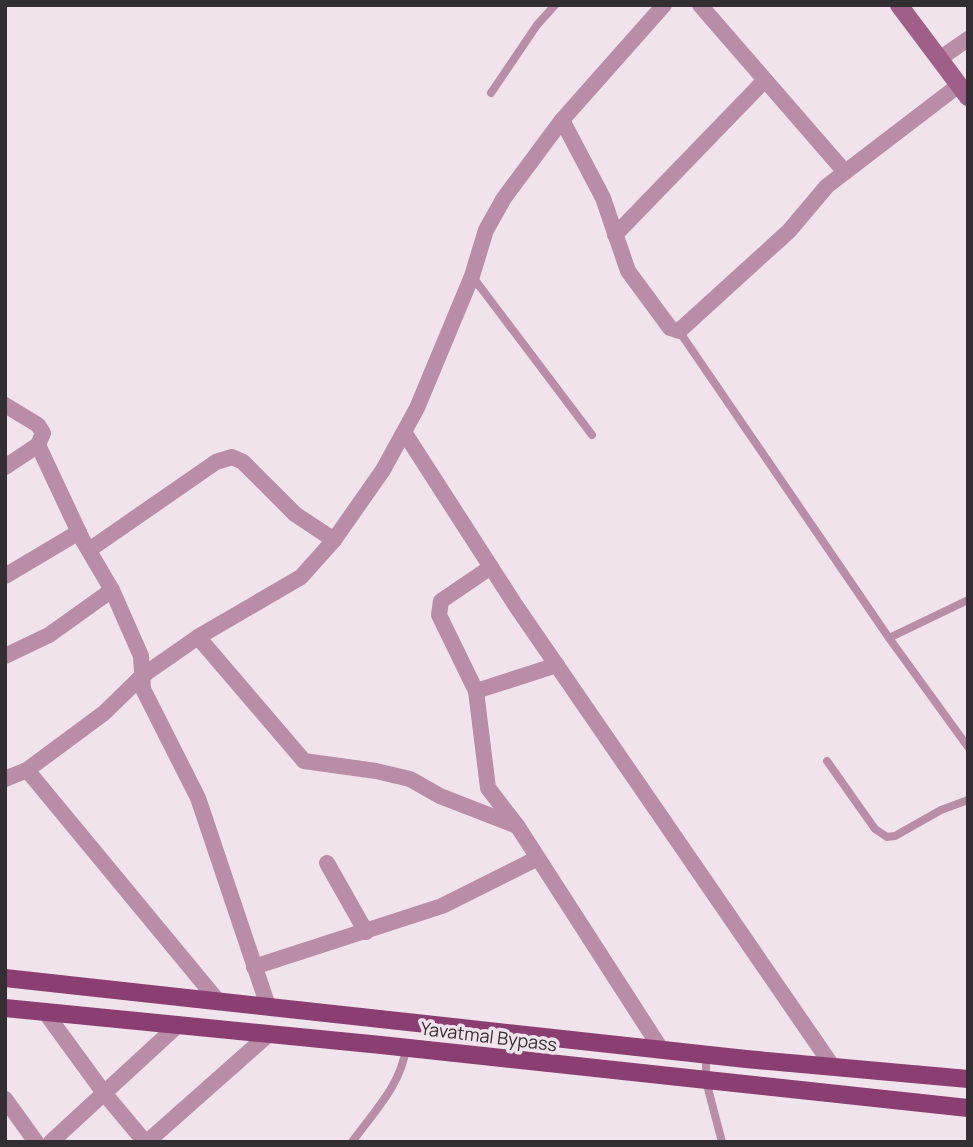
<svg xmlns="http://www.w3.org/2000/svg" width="973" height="1147" font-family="Manrope,sans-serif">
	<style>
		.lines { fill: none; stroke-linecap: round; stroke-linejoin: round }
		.lane { stroke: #b98da7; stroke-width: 8 }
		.street { stroke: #b98da7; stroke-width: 16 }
		.secondary { stroke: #9f5f88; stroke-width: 18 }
		.primary { stroke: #8b3e71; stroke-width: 18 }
		.labels { text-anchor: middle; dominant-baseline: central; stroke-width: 7; stroke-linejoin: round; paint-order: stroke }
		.street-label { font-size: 18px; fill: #332e31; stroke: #f1e3eb }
	</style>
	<rect width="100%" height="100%" fill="#f1e3eb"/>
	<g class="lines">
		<g class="lane">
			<polyline points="491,93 537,25 555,5"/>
			<polyline points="472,276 592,435"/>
			<polyline points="679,331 889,638 968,747"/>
			<polyline points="889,638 968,600"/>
			<polyline points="827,761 875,829 887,837 895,836 941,810 968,800"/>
			<polyline points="706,1054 706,1081 722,1142"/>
			<path d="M352 1142C373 1113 402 1084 406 1047"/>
		</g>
		<g class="street">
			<polyline points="700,5 845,172"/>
			<polyline points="939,59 968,39"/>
			<polyline points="562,120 603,198 628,271 670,328 679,331 789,231 827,186 959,85"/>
			<polyline points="615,235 765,80"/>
			<polyline points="5,405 38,425 43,433 38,445 5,467"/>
			<polyline points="404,432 516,606 833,1067"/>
			<polyline points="38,445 82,539 112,590 141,656 143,689 198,798 268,1006"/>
			<polyline points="89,550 216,462 232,457 243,462 295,514 334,540"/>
			<polyline points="491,567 441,601 439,615 476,691 488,788 518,827 661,1049"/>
			<polyline points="5,576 79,532"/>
			<polyline points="198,637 304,761 376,771 410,779 440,796 517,826"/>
			<polyline points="5,656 49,635 112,590"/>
			<polyline points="476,691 557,665"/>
			<polyline points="27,770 218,1001"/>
			<polyline points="5,779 27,770 104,713 142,676 198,637 301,577 334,540 383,470 417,408 472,276 486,230 504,198 562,120 664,5"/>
			<polyline points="327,863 366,932"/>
			<polyline points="254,967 442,906 536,859"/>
			<polyline points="45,1012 104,1093 145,1142"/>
			<polyline points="5,1099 36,1142"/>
			<polyline points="51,1142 178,1025"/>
			<polyline points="147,1142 269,1034"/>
		</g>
		<polyline class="secondary" points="899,5 968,97"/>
		<g class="primary">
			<polyline points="5,978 746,1059 968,1079"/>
			<polyline points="5,1008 381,1045 968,1108"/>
		</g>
	</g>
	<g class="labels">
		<g class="street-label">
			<text transform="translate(489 1036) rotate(7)">Yavatmal Bypass</text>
		</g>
	</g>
	<rect width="973" height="1147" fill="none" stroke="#332e31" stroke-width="14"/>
</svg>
